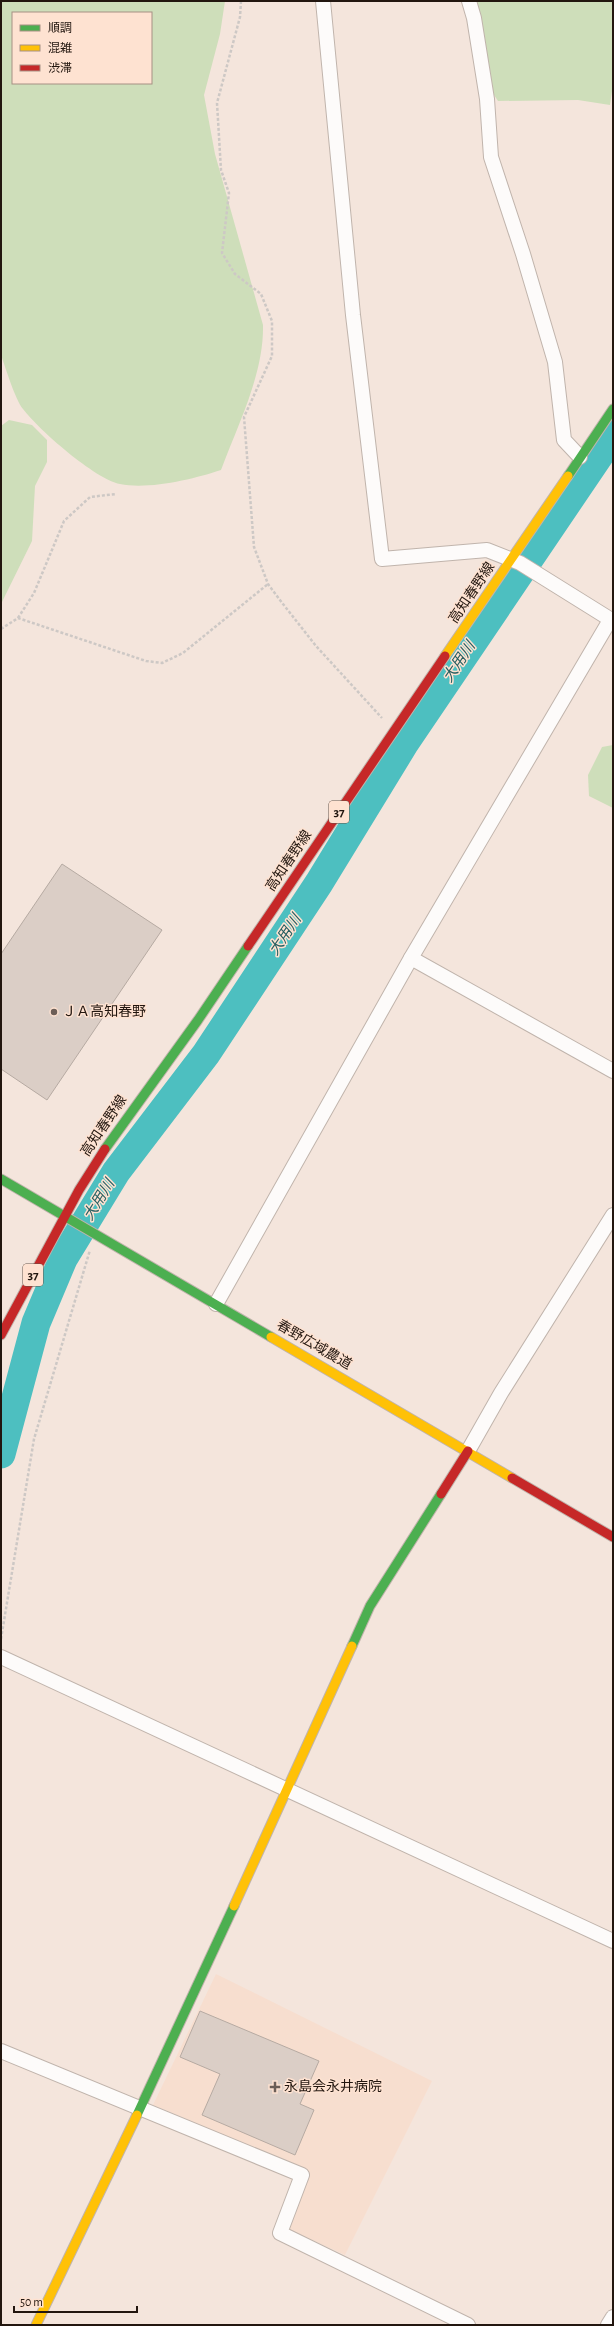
<svg xmlns="http://www.w3.org/2000/svg" width="614" height="2326" font-family="'Alegreya Sans','Noto Sans JP',sans-serif">
	<style>
		.built { fill: #f7decf }
		.green { fill: #cedeba; fill-rule: evenodd }
		.lines { fill: none; stroke-linecap: round; stroke-linejoin: round }
		.river { stroke: #4dbfc0; stroke-width: 29 }
		.building { fill: #dbcec6; stroke: #b6aaa2 }
		.street-casing { stroke: #c0b4ac; stroke-width: 16 }
		.fast-casing { stroke: #c0b4ac; stroke-width: 11 }
		.slow-casing { stroke: #c0b4ac; stroke-width: 11 }
		.jam-casing { stroke: #c0b4ac; stroke-width: 11 }
		.path { stroke: #cdc8c5; stroke-width: 2.5; stroke-dasharray: 3 2; stroke-linecap: butt }
		.street { stroke: #fdfbfa; stroke-width: 14 }
		.fast { stroke: #4caf50; stroke-width: 9 }
		.slow { stroke: #ffc107; stroke-width: 9 }
		.jam { stroke: #c62828; stroke-width: 9 }
		.poi-dot { fill: #6c5e57; stroke: #fee2d1; stroke-width: 1.5 }
		.labels { text-anchor: middle; dominant-baseline: central; stroke-width: 3; stroke-linejoin: round; paint-order: stroke }
		.shield { fill: #fee2d1; stroke: #645349; stroke-width: 1 }
		.shield-label { font-size: 13px; font-weight: bold; fill: #22160f }
		.street-label { font-size: 14px; fill: #22160f; stroke: #fee2d1 }
		.poi-label { font-size: 14px; fill: #22160f; stroke: #fee2d1; text-anchor: start }
		.water-label { font-size: 15px; font-style: italic; fill: #275f61; stroke: #fee2d1 }
	</style>
	<rect width="100%" height="100%" fill="#f4e5dc"/>
	<polygon class="built" points="216,1974 432,2081 345,2255 288,2229 308,2170 153,2105"/>
	<g class="green">
		<path d="M1 1H225L220 34 204 95 215 154 263 325C264 374 238 424 221 470 194 479 148 490 120 484 95 479 39 430 23 409 15 399 6 369 1 355ZM13 13H151V83H13Z"/>
		<polygon points="472,1 613,1 613,84 610,105 578,100 498,101 485,81"/>
		<polygon points="9,420 32,425 47,440 47,462 35,486 32,541 1,604 1,426"/>
		<polygon points="613,745 613,808 589,796 588,775 602,747"/>
	</g>
	<g class="lines">
		<polyline class="river" points="1,1454 36,1323 63,1259 116,1172 206,1054 319,883 404,744 613,435"/>
	</g>
	<g class="building">
		<polygon points="62,864 162,930 47,1100 1,1069 1,954"/>
		<polygon points="200,2011 319,2061 300,2104 314,2110 295,2155 202,2115 220,2074 180,2057"/>
	</g>
	<g class="lines">
		<defs>
			<g id="street">
				<polyline points="323,1 353,315 382,559 487,550 520,563 613,621"/>
				<polyline points="469,1 474,18 487,99 491,157 523,254 555,362 564,440 580,457"/>
				<polyline points="411,958 613,1071"/>
				<polyline points="216,1304 411,958 610,620"/>
				<polyline points="468,1451 501,1393 613,1215"/>
				<polyline points="1,1657 613,1941"/>
				<polyline points="1,2051 302,2175 280,2233 468,2325"/>
				<polyline points="608,2325 613,2317"/>
			</g>
			<g id="fast">
				<polyline points="568,476 613,409"/>
				<polyline points="105,1149 198,1020 248,946"/>
				<polyline points="1,1179 271,1337"/>
				<polyline points="352,1646 370,1606 441,1494"/>
				<polyline points="137,2115 234,1906"/>
			</g>
			<g id="slow">
				<polyline points="445,656 568,476"/>
				<polyline points="271,1337 512,1478"/>
				<polyline points="234,1906 352,1646"/>
				<polyline points="36,2325 137,2115"/>
			</g>
			<g id="jam">
				<polyline points="248,946 445,656"/>
				<polyline points="1,1335 79,1190 105,1149"/>
				<polyline points="512,1478 613,1537"/>
				<polyline points="441,1494 468,1451"/>
			</g>
		</defs>
		<use href="#street" class="street-casing"/>
		<use href="#fast" class="fast-casing"/>
		<use href="#slow" class="slow-casing"/>
		<use href="#jam" class="jam-casing"/>
		<g class="path">
			<polyline points="241,1 240,17 217,103 221,170 229,193 222,253 235,274 261,294 272,321 272,356 244,417 254,547 268,584 283,604 316,646 382,718"/>
			<polyline points="18,618 34,593 64,521 90,497 116,494"/>
			<polyline points="1,629 18,618 146,661 162,663 183,653 268,584"/>
			<polyline points="1,1639 34,1439 90,1250"/>
		</g>
		<use href="#street" class="street"/>
		<use href="#fast" class="fast"/>
		<use href="#slow" class="slow"/>
		<use href="#jam" class="jam"/>
	</g>
	<g class="poi-dot">
		<circle cx="54" cy="1012" r="4"/>
		<path d="M273 2081h4v4h4v4h-4v4h-4v-4h-4v-4h4z"/>
	</g>
	<g class="labels">
		<g class="shield">
			<rect x="329" y="801" width="20" height="22" rx="3"/>
			<rect x="23" y="1264" width="20" height="22" rx="3"/>
		</g>
		<g class="shield-label">
			<text x="339" y="812">37</text>
			<text x="33" y="1275">37</text>
		</g>
		<g class="street-label">
			<text transform="translate(472 593) rotate(-56)">高知春野線</text>
			<text transform="translate(289 861) rotate(-56)">高知春野線</text>
			<text transform="translate(104 1126) rotate(-56)">高知春野線</text>
			<text transform="translate(314 1345) rotate(30)">春野広域農道</text>
		</g>
		<g class="poi-label">
			<text x="62" y="1012">ＪＡ高知春野</text>
			<text x="284" y="2087">永島会永井病院</text>
		</g>
		<g class="water-label">
			<text transform="translate(459 662) rotate(-56)">大用川</text>
			<text transform="translate(285 935) rotate(-56)">大用川</text>
			<text transform="translate(99 1200) rotate(-58)">大用川</text>
		</g>
	</g>
	<rect width="614" height="2326" fill="none" stroke="#22160f" stroke-width="4"/>
	<rect x="12" y="12" width="140" height="72" fill="#fee2d1" stroke="#a69083"/>
	<rect x="20" y="25" width="20" height="6" fill="#4caf50" stroke="#a69083"/>
	<text x="48" y="32" font-size="12" fill="#22160f">順調</text>
	<rect x="20" y="45" width="20" height="6" fill="#ffc107" stroke="#a69083"/>
	<text x="48" y="52" font-size="12" fill="#22160f">混雑</text>
	<rect x="20" y="65" width="20" height="6" fill="#c62828" stroke="#a69083"/>
	<text x="48" y="72" font-size="12" fill="#22160f">渋滞</text>
	<path d="M14 2306v6h123v-6" fill="none" stroke="#22160f" stroke-width="2"/>
	<text x="20" y="2306" font-size="12" fill="#22160f" stroke="#fee2d1" stroke-width="3" paint-order="stroke">50 m</text>
</svg>
